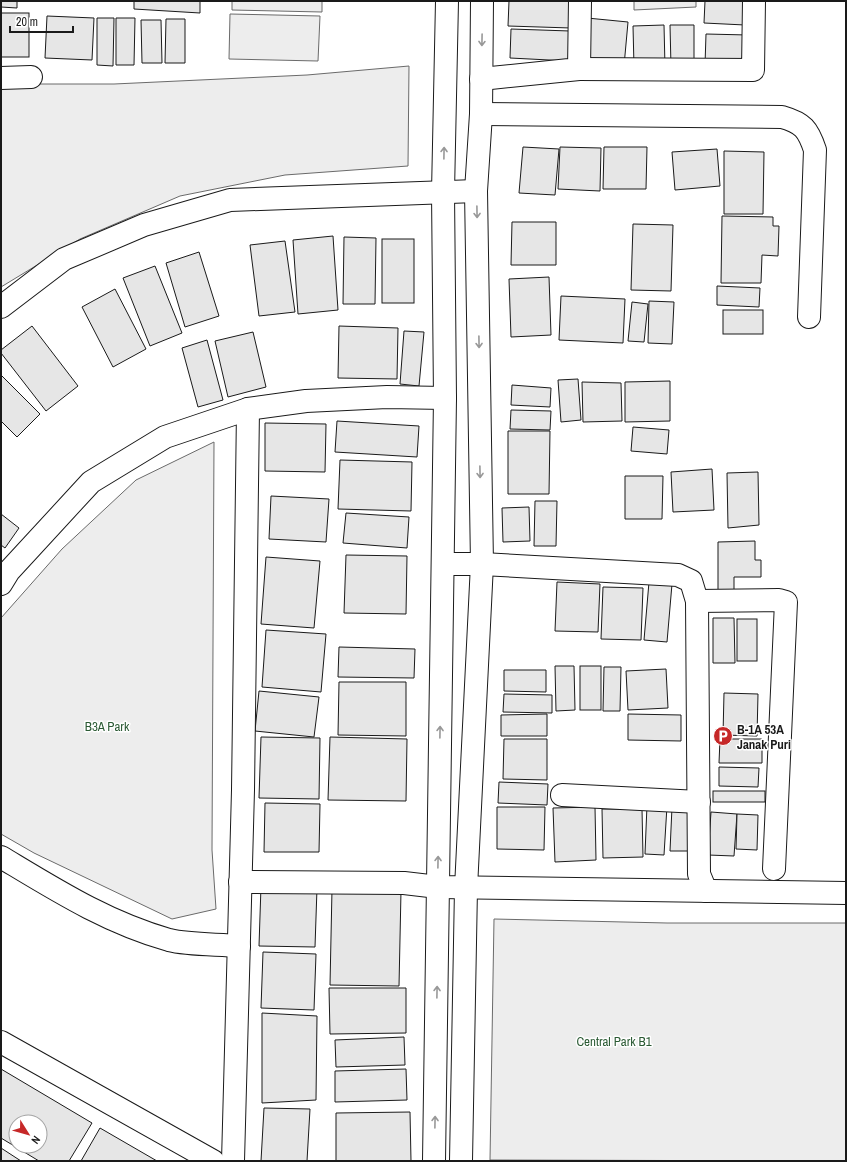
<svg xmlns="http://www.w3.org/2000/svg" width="847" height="1162" font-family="'Archivo Narrow',sans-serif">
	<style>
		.green { fill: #ededed; stroke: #6a6a6a }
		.building { fill: #e6e6e6; stroke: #1a1a1a; fill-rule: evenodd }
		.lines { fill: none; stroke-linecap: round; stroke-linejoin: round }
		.minor-casing { stroke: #1a1a1a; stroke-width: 24 }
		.minor { stroke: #fff; stroke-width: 22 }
		.oneway { stroke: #989898 }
		.labels { text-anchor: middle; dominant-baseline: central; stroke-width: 3; stroke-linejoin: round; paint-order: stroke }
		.park-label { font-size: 13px; fill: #2b5a34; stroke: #fff }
		.poi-label { font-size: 13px; font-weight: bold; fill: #1a1a1a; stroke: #fff; text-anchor: start }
	</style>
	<rect width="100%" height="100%" fill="#fff"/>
	<g class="green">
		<polygon points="232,1 322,1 322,12 232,10"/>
		<polygon points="634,1 696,1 696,7 634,10"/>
		<polygon points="230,14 320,16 318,61 229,59"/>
		<polygon points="409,66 408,166 285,175 180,196 80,239 1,287 1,84 114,84 307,75"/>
		<polygon points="214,442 212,850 216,909 172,919 34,853 1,834 1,618 62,549 136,480"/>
		<polygon points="494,919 667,923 846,923 846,1161 490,1160"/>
	</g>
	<g class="building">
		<polygon points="1,1 17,1 17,8 1,7"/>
		<polygon points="134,1 200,1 200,13 134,9"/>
		<polygon points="509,1 572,1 571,28 508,26"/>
		<polygon points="705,1 745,1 745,25 704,23"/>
		<rect x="1" y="13" width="28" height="44"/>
		<polygon points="47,16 94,18 92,60 45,58"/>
		<polygon points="97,18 114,18 113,66 97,65"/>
		<polygon points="116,18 135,18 134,65 116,65"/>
		<polygon points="587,18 628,22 624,66 583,62"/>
		<polygon points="166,19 185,19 185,63 165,63"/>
		<polygon points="141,20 161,20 162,63 142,63"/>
		<polygon points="664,25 665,67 634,67 633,26"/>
		<polygon points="670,25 694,25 694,67 671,67"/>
		<polygon points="511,29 570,31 569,61 510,58"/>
		<polygon points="706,34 748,35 748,66 705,65"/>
		<polygon points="523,147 559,149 555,195 519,193"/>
		<polygon points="560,147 601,148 600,191 558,189"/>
		<polygon points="604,147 647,147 646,189 603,189"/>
		<polygon points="717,149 720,186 675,190 672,152"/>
		<polygon points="724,151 764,152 763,214 724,214"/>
		<polygon points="722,216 773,217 773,226 779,226 778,256 762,255 761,283 721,283"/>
		<polygon points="512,222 556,222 556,265 511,265"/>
		<polygon points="633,224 673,225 671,291 631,290"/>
		<polygon points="333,236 338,310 298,314 293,240"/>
		<polygon points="344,237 376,238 375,304 343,304"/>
		<rect x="382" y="239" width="32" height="64"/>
		<polygon points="285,241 295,312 259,316 250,245"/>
		<polygon points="199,252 219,316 185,327 166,263"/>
		<polygon points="155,266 182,333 150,346 123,278"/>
		<polygon points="549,277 551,335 511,337 509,279"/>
		<polygon points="717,286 760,288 759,307 717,305"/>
		<polygon points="115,289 146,349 113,367 82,307"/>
		<polygon points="561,296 625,299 623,343 559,340"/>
		<polygon points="649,301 674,302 672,344 648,343"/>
		<polygon points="632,302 648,304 644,342 628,341"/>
		<rect x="723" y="310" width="40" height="24"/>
		<polygon points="32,326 78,386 46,411 1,353 1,350"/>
		<polygon points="339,326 398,328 397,379 338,378"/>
		<polygon points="404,331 424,332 419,386 400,384"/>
		<polygon points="253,332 266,387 228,397 215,341"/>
		<polygon points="207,340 223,400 198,407 182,348"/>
		<polygon points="1,375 40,414 17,437 1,421"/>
		<polygon points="578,379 581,420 561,422 558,380"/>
		<polygon points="670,381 670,421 625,422 625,382"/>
		<polygon points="582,382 621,383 622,421 583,422"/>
		<polygon points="512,385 551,388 550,407 511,405"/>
		<polygon points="511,410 551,411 550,430 510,429"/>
		<polygon points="337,421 419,426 417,457 335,452"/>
		<polygon points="265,423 326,424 325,472 265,471"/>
		<polygon points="633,427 669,430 667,454 631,451"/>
		<polygon points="508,431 550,431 549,494 508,494"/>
		<polygon points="340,460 412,462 411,511 338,509"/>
		<polygon points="712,469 714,510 673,512 671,472"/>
		<polygon points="758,472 759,525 728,528 727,473"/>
		<polygon points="625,476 663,476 662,519 625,519"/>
		<polygon points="271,496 329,499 326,542 269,539"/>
		<polygon points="535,501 557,501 556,546 534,546"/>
		<polygon points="529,507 530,541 503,542 502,508"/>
		<polygon points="346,513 409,517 407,548 343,543"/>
		<polygon points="1,514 19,528 5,548 1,545"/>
		<polygon points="755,541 755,560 761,560 761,577 734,577 734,591 718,591 718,542"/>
		<polygon points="346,555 407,556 406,614 344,613"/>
		<polygon points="266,557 320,561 314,628 261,624"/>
		<polygon points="557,582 600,584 598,632 555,631"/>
		<polygon points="649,582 672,584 667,642 644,640"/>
		<polygon points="603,587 643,588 641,640 601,639"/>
		<polygon points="713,618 734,618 735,663 713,663"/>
		<rect x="737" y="619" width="20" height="42"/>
		<polygon points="266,630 326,634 321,692 262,687"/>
		<polygon points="339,647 415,649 414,678 338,677"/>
		<polygon points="555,666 574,666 575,710 556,711"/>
		<rect x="580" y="666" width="21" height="44"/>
		<polygon points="604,667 621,667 620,711 603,711"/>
		<polygon points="666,669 668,708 628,710 626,671"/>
		<polygon points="504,670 546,670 546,692 504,691"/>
		<polygon points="339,682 406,682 406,736 338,735"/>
		<polygon points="259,691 319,697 314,737 255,731"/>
		<polygon points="724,693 758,694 757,736 723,735"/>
		<polygon points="504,694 552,695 552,713 503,712"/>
		<polygon points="547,714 547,736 501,736 501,715"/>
		<polygon points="628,714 681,715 681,741 628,740"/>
		<polygon points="261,737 320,738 319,799 259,798"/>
		<polygon points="330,737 407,739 406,801 328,800"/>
		<polygon points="504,739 547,739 547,780 503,779"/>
		<polygon points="720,739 762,739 762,763 719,763"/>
		<polygon points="719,767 759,768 758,787 719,786"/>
		<polygon points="499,782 548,784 547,805 498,803"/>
		<rect x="713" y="791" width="52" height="11"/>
		<polygon points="265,803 320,804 319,852 264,852"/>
		<polygon points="647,805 667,806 664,855 645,854"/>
		<polygon points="497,807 545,807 544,850 497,849"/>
		<polygon points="595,807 596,860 555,862 553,808"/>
		<polygon points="672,807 694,807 692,851 670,851"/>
		<polygon points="602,809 642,809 643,857 603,858"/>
		<polygon points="711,812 737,814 734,856 708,855"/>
		<polygon points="737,814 758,815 757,850 736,849"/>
		<polygon points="261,886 317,888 315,947 259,946"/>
		<polygon points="332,889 401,891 399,986 330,985"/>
		<polygon points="263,952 316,954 314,1010 261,1008"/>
		<polygon points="329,988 406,988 406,1033 330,1034"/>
		<polygon points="262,1013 317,1016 316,1100 262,1103"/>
		<polygon points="404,1037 405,1065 336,1067 335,1040"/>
		<path d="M1 1069 92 1123 69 1161H39L1 1138ZM16 1122H40V1146H16Z"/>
		<polygon points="406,1069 407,1100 335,1102 335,1071"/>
		<polygon points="264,1108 310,1109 307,1161 261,1161"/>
		<polygon points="410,1112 411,1161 336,1161 336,1113"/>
		<polygon points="100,1128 157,1161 81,1161"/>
		<polygon points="1,1148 21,1161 1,1161"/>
	</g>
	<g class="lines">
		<defs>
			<g id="minor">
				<polyline points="579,69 753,70 754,1"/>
				<polyline points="1,78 31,77"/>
				<polyline points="481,79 579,69 580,1"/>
				<path d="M481 114 782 117C803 123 808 129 815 150L809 317"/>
				<polyline points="1,307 64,259 144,225 230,200 476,191"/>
				<polyline points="443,564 482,564 678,575 691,581 697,601 699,874 706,891"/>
				<polyline points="1,584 9,571 91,482 165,437 248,409 306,401 387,397 445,398"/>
				<polyline points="697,601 779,600 786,602 774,869"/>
				<polyline points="562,795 699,802"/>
				<path d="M1 857C56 890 106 922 169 940 189 945 218 944 239 946"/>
				<polyline points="240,882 404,883 438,887 846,893"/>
				<polyline points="1,1042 213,1161"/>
				<polyline points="233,1161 243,790 248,409"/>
				<polyline points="434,1161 445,398 443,192 447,1"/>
				<polyline points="461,1161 466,888 482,564 476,191 481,114 482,1"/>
			</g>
		</defs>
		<use href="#minor" class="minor-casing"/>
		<use href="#minor" class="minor"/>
	</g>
	<defs><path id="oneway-shaft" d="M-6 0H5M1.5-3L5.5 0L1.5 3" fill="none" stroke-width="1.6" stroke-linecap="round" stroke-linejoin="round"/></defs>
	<g class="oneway">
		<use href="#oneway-shaft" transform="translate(482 40) rotate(91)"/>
		<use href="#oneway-shaft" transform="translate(444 153) rotate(-89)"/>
		<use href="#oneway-shaft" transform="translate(477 212) rotate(89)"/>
		<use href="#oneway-shaft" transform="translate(479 342) rotate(89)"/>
		<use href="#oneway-shaft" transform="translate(480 472) rotate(89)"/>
		<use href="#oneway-shaft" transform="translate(440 732) rotate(-89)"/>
		<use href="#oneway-shaft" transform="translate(438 862) rotate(-89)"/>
		<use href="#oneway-shaft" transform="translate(437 992) rotate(-89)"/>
		<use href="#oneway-shaft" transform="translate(435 1122) rotate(-89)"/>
	</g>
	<defs>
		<symbol id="parking-disc" viewBox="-11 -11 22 22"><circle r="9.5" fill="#c62828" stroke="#fff"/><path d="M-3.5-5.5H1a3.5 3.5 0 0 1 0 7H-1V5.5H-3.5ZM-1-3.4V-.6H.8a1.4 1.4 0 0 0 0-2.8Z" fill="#fff"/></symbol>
	</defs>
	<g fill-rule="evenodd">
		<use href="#parking-disc" x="712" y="725" width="22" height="22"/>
	</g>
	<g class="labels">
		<g class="park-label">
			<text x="107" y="726">B3A Park</text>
			<text x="614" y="1041">Central Park B1</text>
		</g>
		<g class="poi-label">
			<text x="737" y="729">B-1A 53A<tspan x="737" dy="15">Janak Puri</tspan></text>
		</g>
	</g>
	<rect width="847" height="1162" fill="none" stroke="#1a1a1a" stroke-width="4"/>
	<g transform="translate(28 1134) rotate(127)"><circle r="19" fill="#ffffff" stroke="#a3a3a3"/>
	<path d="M0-3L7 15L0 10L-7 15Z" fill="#c62828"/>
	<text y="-6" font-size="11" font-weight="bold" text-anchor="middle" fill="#1a1a1a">N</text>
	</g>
	<path d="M10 26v6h63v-6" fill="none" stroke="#1a1a1a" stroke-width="2"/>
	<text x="16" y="26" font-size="12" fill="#1a1a1a" stroke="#ffffff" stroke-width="3" paint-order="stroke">20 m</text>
</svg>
